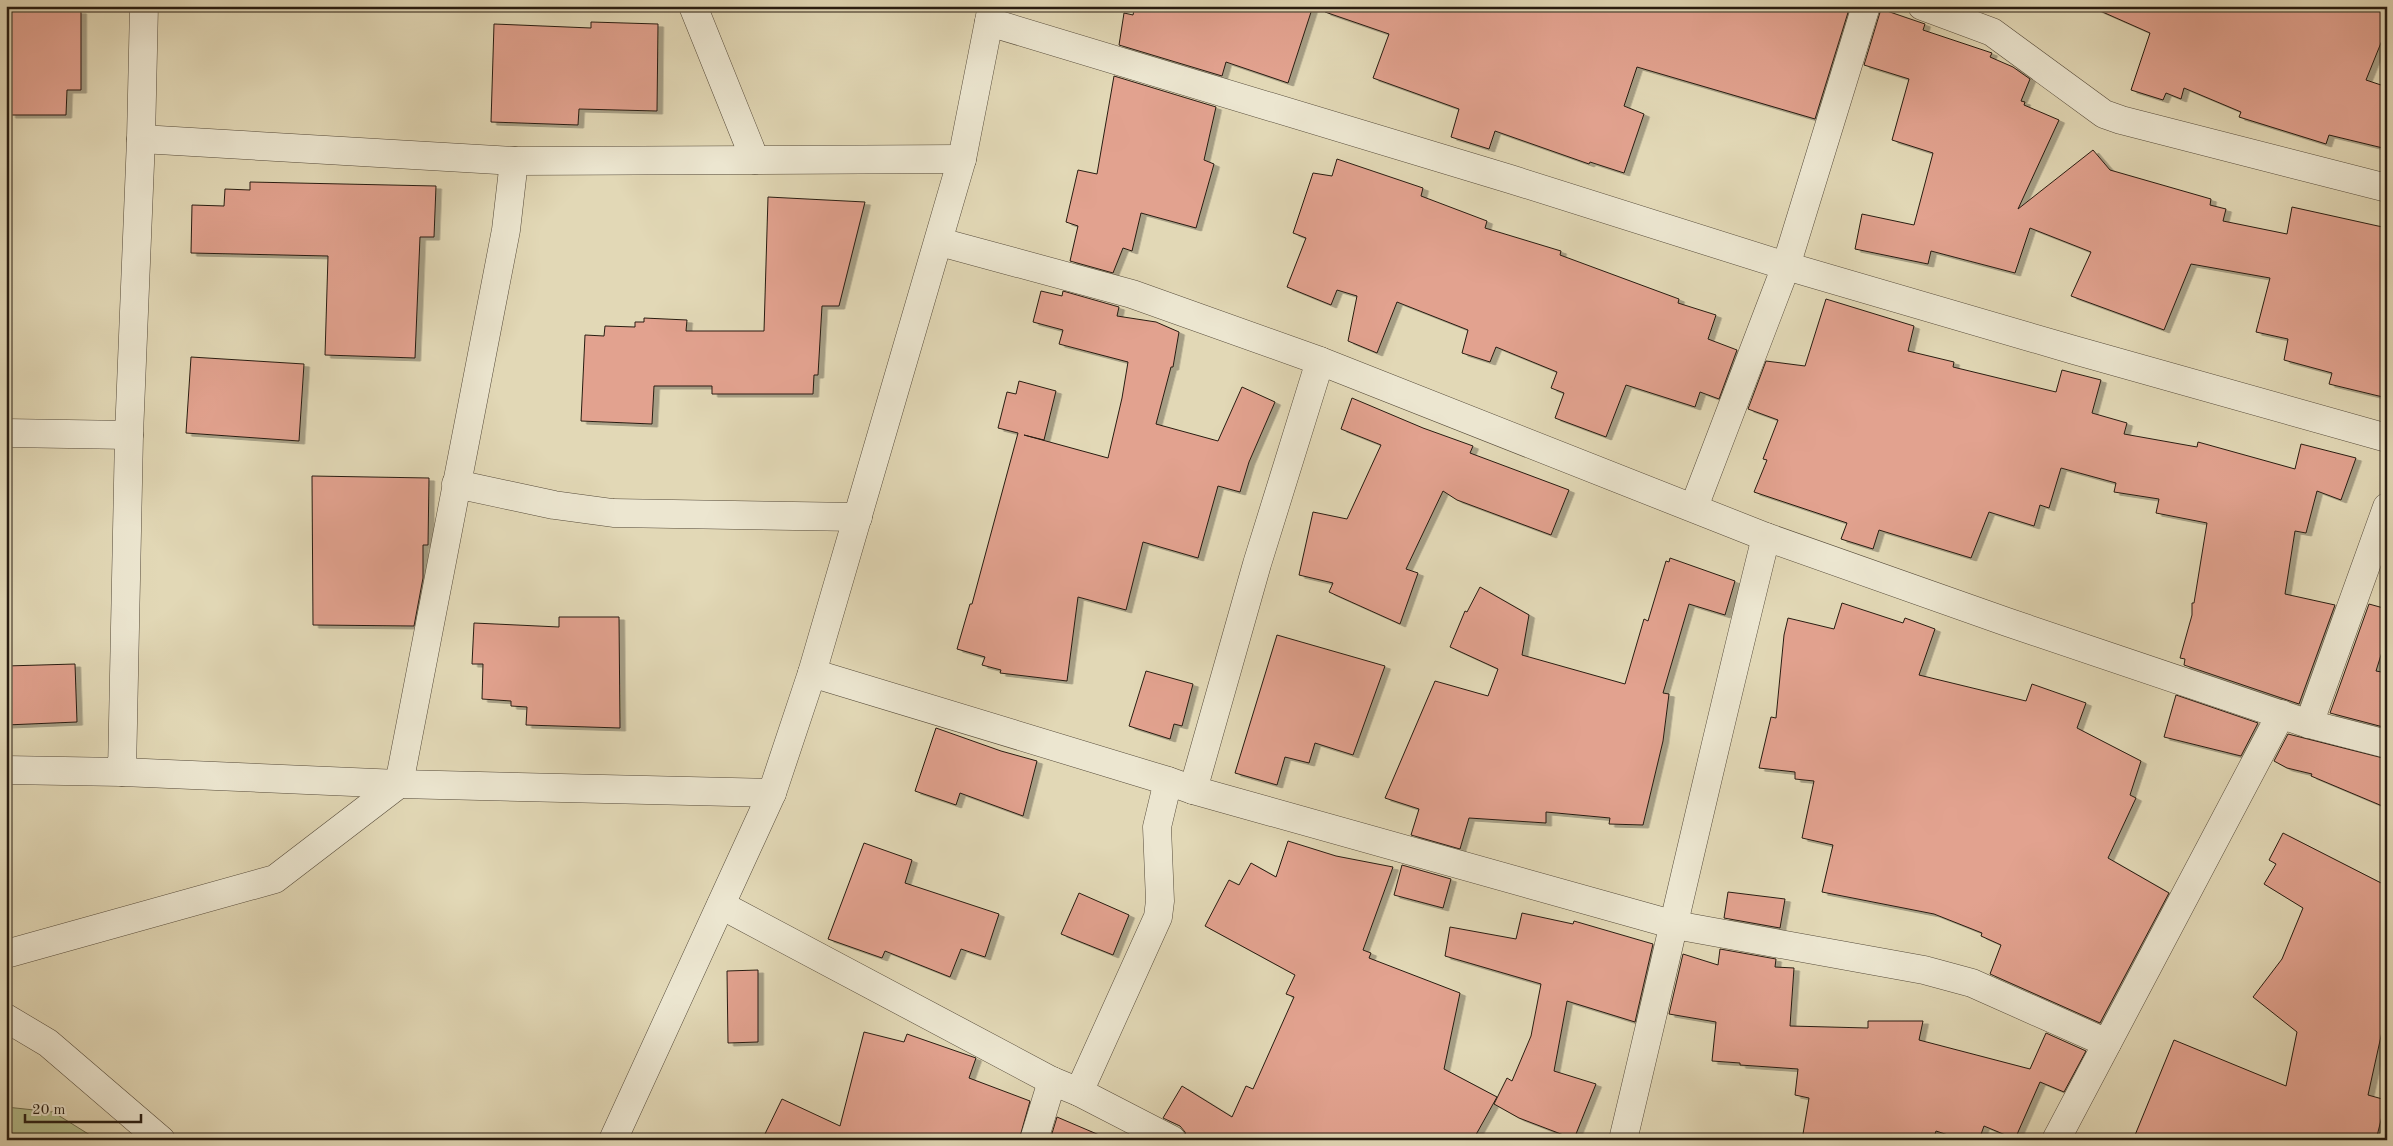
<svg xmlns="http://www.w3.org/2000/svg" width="2393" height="1146" font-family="'Old Standard TT',serif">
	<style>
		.green { fill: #b4be8d; stroke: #6e6d4f }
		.building { fill: #e2a28f; stroke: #281c11; filter: url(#shadow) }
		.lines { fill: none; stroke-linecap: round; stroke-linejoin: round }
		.minor-casing { stroke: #564b3a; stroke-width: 29 }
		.tertiary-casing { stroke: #564b3a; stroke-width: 29 }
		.minor { stroke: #ece6d0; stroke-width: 28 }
		.tertiary { stroke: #ece6d0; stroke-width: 28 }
	</style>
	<defs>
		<filter id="shadow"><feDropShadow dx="5.5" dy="3" stdDeviation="0" flood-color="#0004"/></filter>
	</defs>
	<rect width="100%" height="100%" fill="#e2d8b6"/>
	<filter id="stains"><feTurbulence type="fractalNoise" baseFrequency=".004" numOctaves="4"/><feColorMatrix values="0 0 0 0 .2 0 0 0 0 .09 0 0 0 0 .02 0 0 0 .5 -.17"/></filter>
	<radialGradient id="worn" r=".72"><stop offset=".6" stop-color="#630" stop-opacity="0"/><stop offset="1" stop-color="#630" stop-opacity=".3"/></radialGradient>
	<polygon class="green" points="6,1107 53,1112 98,1140 6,1140"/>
	<g class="building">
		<polygon points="1135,6 1313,6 1288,83 1226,62 1222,76 1119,45 1124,13 1133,15"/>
		<polygon points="1326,6 1850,6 1815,119 1637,67 1624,106 1644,114 1624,173 1590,162 1589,164 1495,131 1489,149 1451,137 1459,109 1373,78 1389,34 1325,12"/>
		<polygon points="2089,6 2387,6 2387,28 2366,80 2387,87 2387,149 2329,135 2326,144 2239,117 2241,112 2184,88 2181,99 2166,93 2163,100 2131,90 2150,33"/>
		<polygon points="1881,9 1925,24 1923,30 1992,53 1990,57 2013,67 2030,79 2021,101 2025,102 2024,105 2059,120 2018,209 2093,150 2110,170 2211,199 2210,205 2226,209 2223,221 2287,234 2292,207 2387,228 2387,398 2329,384 2332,373 2284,360 2288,339 2256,332 2270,278 2191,264 2164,330 2071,296 2091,252 2030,228 2015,273 1931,251 1928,264 1855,249 1862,214 1914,225 1933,153 1892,140 1909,79 1864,65"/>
		<polygon points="11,10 81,11 81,90 67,90 66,115 10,115"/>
		<polygon points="591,22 658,24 657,111 579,109 578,125 491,122 494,24 591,28"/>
		<polygon points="1114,76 1216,107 1204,160 1214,164 1196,228 1141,213 1132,251 1123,248 1113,273 1070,261 1078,226 1066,222 1078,170 1097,174"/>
		<polygon points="1337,159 1423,188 1421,196 1487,221 1485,228 1561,251 1560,255 1679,299 1678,303 1716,315 1708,339 1737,350 1719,399 1700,392 1695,407 1626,385 1606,437 1555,418 1564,393 1551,388 1557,372 1496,347 1490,362 1462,353 1468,330 1397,302 1377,353 1348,341 1357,296 1337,290 1331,305 1287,287 1306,238 1293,233 1313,173 1332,176"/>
		<polygon points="250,182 436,186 434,237 420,237 415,358 325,355 328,256 191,253 192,205 224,206 225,189 250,190"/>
		<polygon points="768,197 865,202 839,306 822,306 818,375 814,375 813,394 712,394 712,386 654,386 652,424 581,421 585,335 604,336 605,326 635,327 635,322 644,322 644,318 687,320 686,331 764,331"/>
		<polygon points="1041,291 1062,296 1063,291 1119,307 1117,316 1156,322 1179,332 1173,367 1171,367 1156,424 1218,441 1242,387 1275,402 1249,462 1240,492 1218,486 1198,558 1143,542 1126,610 1078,597 1067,681 1000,673 1001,670 982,665 985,657 957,649 970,604 972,604 1018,433 998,428 1007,392 1016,394 1019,381 1056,391 1044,440 1024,435 1108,458 1122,398 1128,362 1059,344 1063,330 1033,322"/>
		<polygon points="1826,299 1914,326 1908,351 1954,362 1953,367 2056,392 2062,370 2101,380 2092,413 2127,423 2124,434 2197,447 2198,442 2295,469 2301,444 2356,458 2341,500 2317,491 2306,533 2295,531 2285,594 2335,605 2299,704 2184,665 2185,659 2180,658 2192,615 2192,603 2194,603 2207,523 2156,513 2159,499 2114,492 2116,483 2061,468 2049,508 2040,505 2034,526 1989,512 1971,558 1879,530 1873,549 1841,539 1847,523 1754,492 1767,460 1763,459 1778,420 1748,409 1766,361 1805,366"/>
		<polygon points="191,357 304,364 299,441 186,433"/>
		<polygon points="1352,398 1423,428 1473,446 1470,453 1569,490 1551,535 1457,500 1443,491 1406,569 1418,573 1400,624 1329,592 1333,583 1299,575 1313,512 1347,519 1381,445 1341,429"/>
		<polygon points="312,476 429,478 428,545 423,545 423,578 414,626 313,625"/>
		<polygon points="1670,558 1735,581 1725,615 1689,604 1663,693 1669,694 1663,741 1643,825 1609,824 1610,818 1546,812 1546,823 1469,818 1460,849 1411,835 1419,809 1385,798 1435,681 1488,696 1498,669 1450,647 1465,611 1467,612 1480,587 1529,615 1522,655 1625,684 1644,619 1648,621 1666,561 1669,562"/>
		<polygon points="1842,603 1903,623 1905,618 1935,629 1919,675 2026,701 2032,684 2086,703 2077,728 2141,761 2130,795 2136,798 2108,858 2169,893 2100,1023 1990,974 2001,945 1981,936 1982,933 1934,914 1822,892 1833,845 1802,838 1814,781 1795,779 1795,772 1759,768 1771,717 1776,718 1784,635 1788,618 1834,629"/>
		<polygon points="2369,604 2387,609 2387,636 2376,671 2387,673 2387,728 2330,713"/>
		<polygon points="559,617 619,617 620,728 526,725 527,707 511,706 511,701 482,699 483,664 472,664 474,623 559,627"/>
		<polygon points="1277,635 1385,666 1353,755 1315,743 1309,763 1285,757 1277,785 1235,773"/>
		<polygon points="75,664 77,722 6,725 6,666"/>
		<polygon points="1146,671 1193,684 1182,726 1174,724 1170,739 1129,726"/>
		<polygon points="2176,695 2258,723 2241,756 2164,737"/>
		<polygon points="936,728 1001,751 1037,761 1023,816 960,793 956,805 915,791"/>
		<polygon points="2288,734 2387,759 2387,808 2311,776 2312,774 2287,768 2274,761"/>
		<polygon points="2283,833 2387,886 2387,1009 2368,1095 2386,1100 2376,1140 2133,1140 2174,1040 2286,1086 2297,1032 2253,997 2282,959 2303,908 2264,884 2276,864 2269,860"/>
		<polygon points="1288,841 1336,856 1393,867 1363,950 1371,953 1369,958 1460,993 1444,1069 1497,1097 1473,1140 1188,1140 1185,1132 1180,1126 1163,1118 1182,1086 1232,1117 1246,1086 1253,1089 1294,997 1286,994 1295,975 1205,926 1229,880 1239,885 1251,863 1276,877"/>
		<polygon points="864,843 912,860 905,883 999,914 985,957 961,949 950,977 885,951 882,958 828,939"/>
		<polygon points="1402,865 1451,879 1443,908 1394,895"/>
		<polygon points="1728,892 1785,899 1780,928 1724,918"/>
		<polygon points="1079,893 1129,915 1113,955 1061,934"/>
		<polygon points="1522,913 1573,924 1574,921 1653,944 1635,1022 1567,1001 1554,1071 1596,1084 1574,1139 1519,1118 1494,1104 1507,1078 1512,1081 1531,1036 1541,984 1445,956 1450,927 1516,939"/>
		<polygon points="1720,949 1776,959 1775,967 1794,968 1790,1026 1868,1028 1868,1021 1923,1021 1919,1040 2030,1069 2046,1033 2086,1051 2064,1092 2040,1082 2015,1139 1984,1126 1979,1140 1963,1140 1936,1131 1933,1140 1802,1140 1809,1098 1795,1095 1798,1069 1740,1065 1740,1063 1712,1061 1716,1022 1669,1014 1683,954 1718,965"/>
		<polygon points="758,970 758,1042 728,1043 727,971"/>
		<polygon points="864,1032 904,1042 907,1034 976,1058 969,1078 1030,1101 1019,1140 762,1140 782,1099 840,1126"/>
		<polygon points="1057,1117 1111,1140 1050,1140"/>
	</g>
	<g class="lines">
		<defs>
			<g id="minor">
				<polyline points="693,6 755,160"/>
				<polyline points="1922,6 1992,32 2104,114 2121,120 2387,188"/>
				<polyline points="989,22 1510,179 1786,266 2074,350 2387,438"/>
				<polyline points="141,139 514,161 962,159"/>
				<polyline points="940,242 1132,294 1320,361 1766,537 2007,622 2309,724 2387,744"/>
				<polyline points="6,433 129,435"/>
				<polyline points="456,484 554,505 613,513 858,517"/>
				<polyline points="1694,507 1786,266 1866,6"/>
				<polyline points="812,673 1168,781 1193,790 1675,925 1924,970 1972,983 2107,1043"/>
				<polyline points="2309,724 2387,507"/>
				<polyline points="122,772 399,784 772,793"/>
				<polyline points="1193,790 1257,564 1320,361"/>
				<polyline points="721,905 1052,1081 1079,1092 1172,1140"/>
				<polyline points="6,954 275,879 399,784 506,230 514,161"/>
				<polyline points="6,1018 48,1043 161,1140"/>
				<polyline points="1079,1092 1158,917 1160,901 1157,827 1168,781"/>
				<polyline points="613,1140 772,793 812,673 962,159 992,6"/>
				<polyline points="1034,1140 1052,1081"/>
				<path d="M1623 1140C1671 939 1716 737 1766 537"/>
				<polyline points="2056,1140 2281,714"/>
			</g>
			<polyline id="tertiary" points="6,770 122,772 129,435 141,139 144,6"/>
		</defs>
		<use href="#minor" class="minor-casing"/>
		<use href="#tertiary" class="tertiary-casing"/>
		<use href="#minor" class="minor"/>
		<use href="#tertiary" class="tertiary"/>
	</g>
	<rect width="2393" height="1146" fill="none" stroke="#e2d8b6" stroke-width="25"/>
	<rect x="8" y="8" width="2378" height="1131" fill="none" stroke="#281c11" stroke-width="2.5"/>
	<rect x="12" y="12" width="2368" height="1121" fill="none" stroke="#281c11"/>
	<path d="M25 1114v8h116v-8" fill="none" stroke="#281c11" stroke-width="2.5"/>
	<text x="32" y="1114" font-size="15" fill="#281c11" stroke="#ece6d0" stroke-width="4" paint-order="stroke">20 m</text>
	<rect width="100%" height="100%" filter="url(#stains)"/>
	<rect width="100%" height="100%" fill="url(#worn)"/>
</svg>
